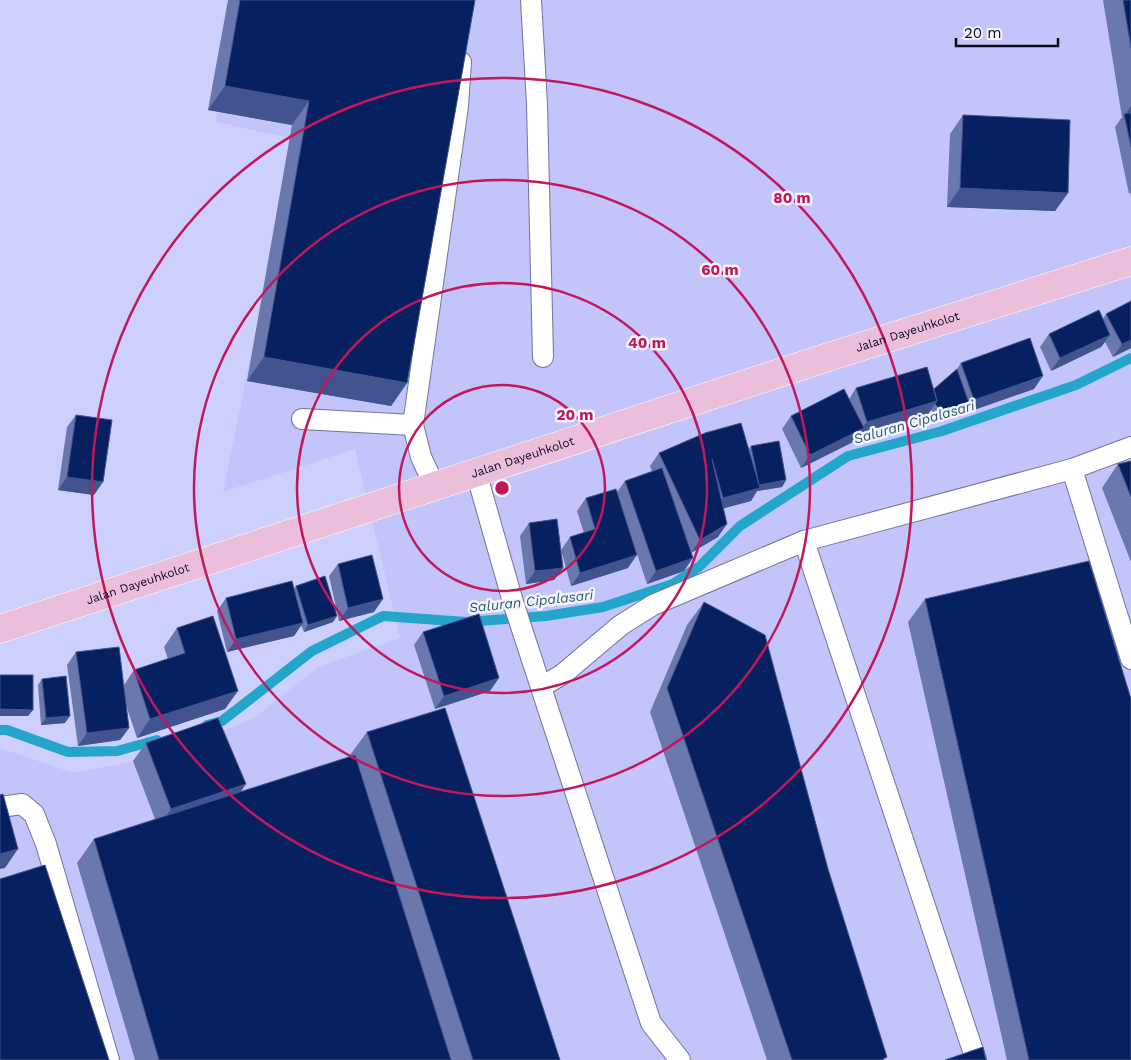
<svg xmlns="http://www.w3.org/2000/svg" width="1131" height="1060" font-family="'Work Sans',sans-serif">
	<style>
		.built { fill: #c3c5fa }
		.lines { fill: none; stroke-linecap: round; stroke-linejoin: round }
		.stream { stroke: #24a6cc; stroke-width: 10 }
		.service-casing { stroke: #72739d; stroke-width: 22 }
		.primary-casing { stroke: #fff; stroke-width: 29 }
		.service { stroke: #fff; stroke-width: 20 }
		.primary { stroke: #ebbed9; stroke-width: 28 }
		.wall { fill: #6a78ae }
		.shaded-wall { fill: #42548f }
		.building { fill: #062060; stroke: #42548f }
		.ring { fill: none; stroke: #c2185b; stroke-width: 2.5 }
		.labels { text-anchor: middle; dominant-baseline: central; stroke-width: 5; stroke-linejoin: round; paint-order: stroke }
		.street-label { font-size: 12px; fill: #0b0a19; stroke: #f3f3fd }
		.water-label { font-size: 14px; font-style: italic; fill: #2a5b6c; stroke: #f3f3fd }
		.centre { fill: #c2185b; stroke: #f3f3fd; stroke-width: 2.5 }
		.ring-label { font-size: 15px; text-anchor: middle; font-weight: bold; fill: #c2185b; stroke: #f3f3fd; stroke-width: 5; stroke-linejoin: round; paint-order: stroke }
	</style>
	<rect width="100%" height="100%" fill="#cdcffd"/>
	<polygon class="built" points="232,0 1131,0 1131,1060 0,1060 0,748 74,773 161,756 254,718 318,667 400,638 355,449 223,492 295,139 216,122"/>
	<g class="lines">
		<g class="stream">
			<polyline points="207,725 222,721 312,651 383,616 466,622 546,616 603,607 673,584 700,566 740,526 848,456 942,431 1076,385 1131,358"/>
			<polyline points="0,730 7,730 68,752 117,751 157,740"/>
		</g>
		<defs>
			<g id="service">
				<polyline points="531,0 537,104 543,357"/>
				<polyline points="302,419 413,425"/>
				<polyline points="1072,469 1131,659"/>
				<polyline points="476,472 513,602 651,1023 680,1060"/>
				<polyline points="435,487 421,457 413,425 458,106 461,62"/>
				<polyline points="804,541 976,1060"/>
				<polyline points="541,687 563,674 621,625 653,605 804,541 1072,469 1131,447"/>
				<polyline points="0,807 22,804 34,814 46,844 109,1060"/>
			</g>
			<g id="primary">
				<path id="s1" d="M0 629 822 359 1131 261"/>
			</g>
		</defs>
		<use href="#service" class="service-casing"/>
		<use href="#primary" class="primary-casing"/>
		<use href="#service" class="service"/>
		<use href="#primary" class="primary"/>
	</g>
	<g class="wall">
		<polygon points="228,0 475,0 407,383 391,406 247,381 292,125 208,110"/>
		<polygon points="1103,0 1131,0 1131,193 1129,194 1115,127 1122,117"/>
		<polygon points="963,115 1068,193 1055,211 947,207 950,134"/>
		<polygon points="1106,314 1131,348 1113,357 1105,342 1101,347 1051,371 1040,347 1049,334 1103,319"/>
		<polygon points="961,363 1034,389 940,422 931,410 928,414 859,435 855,441 801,468 782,429 791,416 849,399 856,388 934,389 957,369"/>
		<polygon points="76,415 94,495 58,490 67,427"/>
		<polygon points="751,446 786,480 782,487 757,491 751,501 723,508 718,537 691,552 684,571 647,584 632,539 628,568 571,586 561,550 563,568 554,580 526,584 520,536 529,523 561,550 570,537 584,533 577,511 586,498 617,492 625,481 652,471 650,466 659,453 749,449"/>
		<polygon points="1131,461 1131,562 1102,488 1118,464"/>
		<polygon points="338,564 374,612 339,621 329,576"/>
		<polygon points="296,586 333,622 304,632 301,625 294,636 227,652 217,611 226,598 294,589"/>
		<polygon points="925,599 1131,1060 1007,1060 908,622"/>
		<polygon points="704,602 828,869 884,1060 767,1060 650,712 687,625"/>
		<polygon points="177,628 225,709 137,738 126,705 129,728 120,740 78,746 67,665 76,652 124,685 134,670 168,659 164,647"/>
		<polygon points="423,632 490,691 435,709 414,645"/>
		<polygon points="42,679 65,723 41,725 38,685"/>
		<polygon points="367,732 560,1060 135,1060 77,863 94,839 155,819 133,761 146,743 241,792 351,757 350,755"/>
	</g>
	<g class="shaded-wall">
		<polygon points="225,86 309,101 292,125 208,110"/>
		<polygon points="1131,106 1131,117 1124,116"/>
		<polygon points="960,188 1068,193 1055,211 947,207"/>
		<polygon points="1110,335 1101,347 1051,371 1060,358"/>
		<polygon points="1131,340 1131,348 1113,357 1122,344"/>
		<polygon points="264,357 407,383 391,406 247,381"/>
		<polygon points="1043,376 1034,389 965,413 974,400"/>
		<polygon points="937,401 928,414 859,435 855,441 801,468 810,455 862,428 867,422"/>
		<polygon points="970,406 965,413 940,422 945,415"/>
		<polygon points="67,477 103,482 94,495 58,490"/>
		<polygon points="786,480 782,487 757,491 751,501 714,511 723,498 759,485"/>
		<polygon points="727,524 718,537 691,553 700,540"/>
		<polygon points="637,555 628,568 571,586 580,573"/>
		<polygon points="693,558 684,571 647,584 656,571"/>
		<polygon points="563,568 554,580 526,584 535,571"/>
		<polygon points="383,599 374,612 339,621 348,608"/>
		<polygon points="337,616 333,622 304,632 308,625"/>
		<polygon points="303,623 294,636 227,652 236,639"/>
		<polygon points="499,678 490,691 435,709 444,696"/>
		<polygon points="238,691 225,709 137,738 150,719"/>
		<polygon points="0,709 33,710 28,716 0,716"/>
		<polygon points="70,716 65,723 41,725 46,718"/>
		<polygon points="129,728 120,740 78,746 87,733"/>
		<polygon points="246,784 233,803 158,827 171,809"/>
		<polygon points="18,849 5,868 0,869 0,854"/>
	</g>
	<g class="building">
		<polygon points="240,0 475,0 407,383 264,357 309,101 225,86"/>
		<polygon points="1123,0 1131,0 1131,48"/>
		<polygon points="1131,113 1131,147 1124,114"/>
		<polygon points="963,115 1070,120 1068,193 960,188"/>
		<polygon points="1131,301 1131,340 1122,344 1106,314"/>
		<polygon points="1099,310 1110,335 1060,358 1049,334"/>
		<polygon points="1030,338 1043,376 974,400 961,363"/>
		<polygon points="927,367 937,401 867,422 856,388"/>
		<polygon points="957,369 970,406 945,415 935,404 937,401 934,389"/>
		<polygon points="844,389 864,428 810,455 791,416"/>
		<polygon points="76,415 112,420 103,482 67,477"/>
		<polygon points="741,423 760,488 723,498 712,459 727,524 700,540 659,453 705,433"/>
		<polygon points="779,441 786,480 759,485 751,446"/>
		<polygon points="1131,461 1131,497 1118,464"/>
		<polygon points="662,468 693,558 656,571 625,481"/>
		<polygon points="616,489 637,555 580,573 570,537 595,529 586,498"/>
		<polygon points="557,519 563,568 535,571 529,523"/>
		<polygon points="372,555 383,599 348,608 338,564"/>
		<polygon points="1089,561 1131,699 1131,1060 1029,1060 925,599"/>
		<polygon points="325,576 337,616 308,625 296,586"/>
		<polygon points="292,581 303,623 236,639 226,598"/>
		<polygon points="704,602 765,635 828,869 887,1057 881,1060 792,1060 667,688"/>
		<polygon points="479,614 499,678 444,696 423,632"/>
		<polygon points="213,616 238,691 150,719 134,670 185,653 177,628"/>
		<polygon points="119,647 129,728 87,733 76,652"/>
		<polygon points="0,675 33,675 33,710 0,709"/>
		<polygon points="66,676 70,716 46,718 42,679"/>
		<polygon points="445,708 560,1060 473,1060 367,732"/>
		<polygon points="218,718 246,784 171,809 146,743"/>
		<polygon points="355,755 451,1060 159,1060 94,839"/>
		<polygon points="3,794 18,849 0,854 0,795"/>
		<polygon points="45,865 109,1060 0,1060 0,879"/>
		<polygon points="983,1047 986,1060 945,1060"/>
	</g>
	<g class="ring">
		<circle cx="502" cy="488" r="103"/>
		<circle cx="502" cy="488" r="205"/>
		<circle cx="502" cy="488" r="308"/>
		<circle cx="502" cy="488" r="410"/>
	</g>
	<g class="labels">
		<g class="street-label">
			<text stroke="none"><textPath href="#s1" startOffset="955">Jalan Dayeuhkolot</textPath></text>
			<text stroke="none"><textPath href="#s1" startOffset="550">Jalan Dayeuhkolot</textPath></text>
			<text stroke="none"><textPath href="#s1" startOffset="145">Jalan Dayeuhkolot</textPath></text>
		</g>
		<g class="water-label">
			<text transform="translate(914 422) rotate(-16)">Saluran Cipalasari</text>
			<text transform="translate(531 601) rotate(-6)">Saluran Cipalasari</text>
		</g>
	</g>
	<circle cx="502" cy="488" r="8" class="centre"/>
	<g class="ring-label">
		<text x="792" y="203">80 m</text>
		<text x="720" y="275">60 m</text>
		<text x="647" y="348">40 m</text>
		<text x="575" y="420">20 m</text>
	</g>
	<path d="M956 38v8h102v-8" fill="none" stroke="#0b0a19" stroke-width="2.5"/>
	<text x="964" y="38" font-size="15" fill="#0b0a19" stroke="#f3f3fd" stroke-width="4" paint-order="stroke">20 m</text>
</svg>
